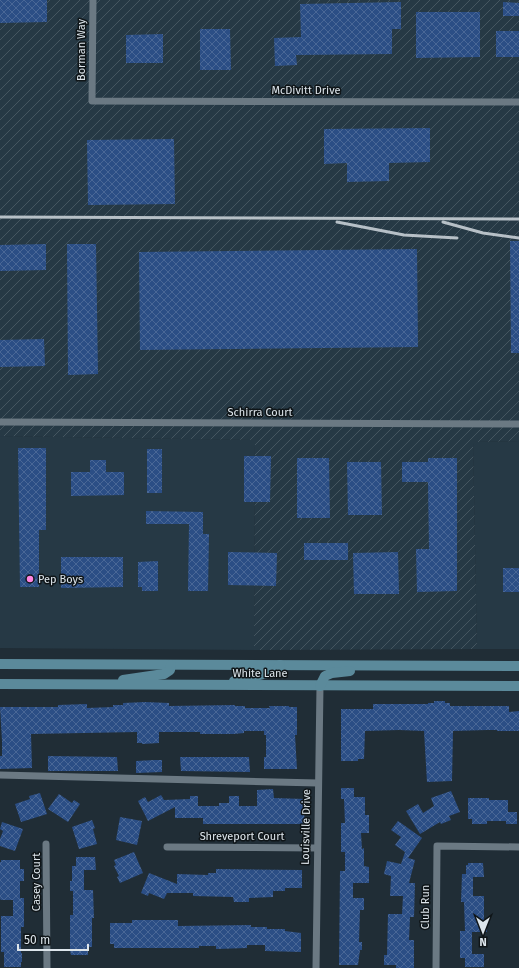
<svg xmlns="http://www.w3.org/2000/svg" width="519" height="968" font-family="'Fira Sans',sans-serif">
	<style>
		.built { fill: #263945 }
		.industrial { fill: url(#industrial-furrows) }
		.building { fill: url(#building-cross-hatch) }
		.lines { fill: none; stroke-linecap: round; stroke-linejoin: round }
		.street { stroke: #6b7983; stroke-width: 7 }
		.secondary { stroke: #5b8a9b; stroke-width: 10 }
		.rail { stroke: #b7c0c7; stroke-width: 3 }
		.poi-dot { fill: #fe85e0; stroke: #0f1518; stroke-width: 1.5 }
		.labels { text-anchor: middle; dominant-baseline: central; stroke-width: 3; stroke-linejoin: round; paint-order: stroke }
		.street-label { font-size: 11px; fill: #dde5eb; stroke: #0f1518 }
		.poi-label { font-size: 11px; fill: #dde5eb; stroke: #0f1518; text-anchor: start }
	</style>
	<defs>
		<pattern id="industrial-furrows" width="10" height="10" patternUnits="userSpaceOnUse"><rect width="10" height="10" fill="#263945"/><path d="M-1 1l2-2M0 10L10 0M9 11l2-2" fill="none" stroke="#455660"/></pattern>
		<pattern id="building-cross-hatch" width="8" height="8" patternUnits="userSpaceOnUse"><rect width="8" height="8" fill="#2b4e85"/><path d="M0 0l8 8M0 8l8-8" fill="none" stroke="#496796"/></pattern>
	</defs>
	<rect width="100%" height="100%" fill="#202d36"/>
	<g class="built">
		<polygon points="0,436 255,440 254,650 0,648"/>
		<polygon points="519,441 519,649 477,649 473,442"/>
	</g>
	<polygon class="industrial" points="0,0 519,0 519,441 473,442 477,649 254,650 255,440 0,436"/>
	<g class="building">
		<polygon points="0,0 47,0 47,22 0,23"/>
		<polygon points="401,2 401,29 392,29 392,54 296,55 297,65 275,66 274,38 301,37 300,4"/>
		<polygon points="503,2 519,3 519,16 503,16"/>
		<polygon points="416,12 480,12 480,57 416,58"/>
		<polygon points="200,29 230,29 231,70 200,70"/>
		<rect x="496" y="31" width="23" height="26"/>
		<polygon points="163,34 163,63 126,63 126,35"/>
		<polygon points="430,128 430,162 389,163 389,181 347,182 347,163 324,164 324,129"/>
		<polygon points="174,139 175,204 88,205 87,140"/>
		<polygon points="510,241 519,241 519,353 511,353"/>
		<polygon points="46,244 46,270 0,271 0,245"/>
		<polygon points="67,244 96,244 98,374 68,375"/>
		<polygon points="417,249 418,347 140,350 139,252"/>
		<polygon points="44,339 45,366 0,367 0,340"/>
		<polygon points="18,448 46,448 46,530 39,530 39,587 20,587"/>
		<rect x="147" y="449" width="15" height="44"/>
		<polygon points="244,456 271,456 270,502 244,502"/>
		<polygon points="297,458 329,458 330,518 297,518"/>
		<polygon points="428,458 457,458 457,591 417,592 416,549 429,549 428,482 402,482 402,462 428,462"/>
		<polygon points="90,460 106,460 106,472 124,472 124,495 71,496 71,472 90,472"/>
		<polygon points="347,462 381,462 382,515 348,515"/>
		<polygon points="146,511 203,512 203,534 209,534 208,591 188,591 189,524 146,524"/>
		<rect x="304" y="543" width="44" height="17"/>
		<polygon points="228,552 277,553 276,586 228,585"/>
		<polygon points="398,552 399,594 354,594 353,553"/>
		<polygon points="61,557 123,557 123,587 61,588"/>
		<polygon points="158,561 158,591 142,591 142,587 138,587 138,562"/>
		<rect x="503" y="568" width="16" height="24"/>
		<polygon points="434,701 445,701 445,703 450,703 450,706 509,706 509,712 519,711 519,731 497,731 497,730 487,730 453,731 452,781 427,782 424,731 399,730 365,731 364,759 358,759 358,761 341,761 341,709 373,709 373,704 428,704 428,703 434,703"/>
		<polygon points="145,702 169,703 169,706 235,705 235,706 245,706 245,708 270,708 269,706 289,706 289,707 297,707 297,735 295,735 297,769 264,769 264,757 266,757 266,735 264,735 264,731 244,731 244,733 234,734 200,734 200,732 159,732 159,743 142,744 142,743 137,743 137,732 31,734 32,768 0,769 0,756 2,756 2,741 0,707 58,707 58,705 87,704 87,708 113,707 113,705 123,705 123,703"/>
		<polygon points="48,756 117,757 118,771 48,771"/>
		<polygon points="180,757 249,757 250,772 181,771"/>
		<polygon points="154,760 162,760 162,772 136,773 136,761"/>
		<polygon points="341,788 354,788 354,797 365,797 365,815 369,815 369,833 361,833 362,849 364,848 364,866 369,867 369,883 353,883 353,898 364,898 364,910 360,910 359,942 362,942 362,950 360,950 358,965 339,965 340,871 345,871 345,852 341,852 341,823 345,823 344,799 341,799"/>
		<polygon points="273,789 274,798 305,799 304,824 203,824 203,818 175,818 175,807 148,821 138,801 145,797 148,802 161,795 164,800 190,799 190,796 198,796 198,806 219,806 219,803 229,803 229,796 239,796 239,806 257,806 257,790"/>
		<polygon points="451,791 460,812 449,816 451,820 441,824 440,822 420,834 406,811 418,804 423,813 434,806 431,798"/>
		<polygon points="40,793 47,814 21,822 15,804 30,799 29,796"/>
		<polygon points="59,794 72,803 74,800 80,804 68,822 48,809"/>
		<polygon points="468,798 489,798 489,800 508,800 508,812 517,812 517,824 506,824 506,821 487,821 487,824 472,824 472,819 468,819"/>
		<polygon points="120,817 142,821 137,845 116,840"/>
		<polygon points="92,820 95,828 93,829 97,844 79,849 72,827"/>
		<polygon points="398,821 422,838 408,858 415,860 409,883 415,883 414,917 410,917 409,940 414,940 414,968 396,968 396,965 384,965 384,955 387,955 388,914 402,914 403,896 390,896 391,876 384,874 387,861 401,864 405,852 395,845 401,837 391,830"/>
		<polygon points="2,822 23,829 15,851 0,846 0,839 3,831 0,829"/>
		<polygon points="134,852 143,873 120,883 117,877 119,876 114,866 116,865 114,860"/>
		<polygon points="76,857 95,857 96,870 84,870 84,890 93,890 94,918 92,918 92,947 88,947 88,955 71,955 70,951 70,915 73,915 73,891 70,891 70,881 72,881 72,866 76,866"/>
		<polygon points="1,860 20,860 20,869 24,869 24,881 20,881 20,898 24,898 24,927 21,927 21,953 22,953 22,962 21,962 21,967 4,967 4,952 1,952 1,916 13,916 13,900 1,900 0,899 0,862 1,862"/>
		<polygon points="468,863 483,863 484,877 473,877 473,896 484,896 484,919 487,919 487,932 472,932 472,954 484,954 484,967 465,967 465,958 460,958 460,931 465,931 464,902 461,902 462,874 466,874 466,865 468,865"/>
		<polygon points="216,869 302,870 302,888 285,888 285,891 273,891 273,897 249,898 249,902 234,902 233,897 232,897 193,896 193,893 167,893 164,899 149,893 148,896 141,893 149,873 177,884 177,874 208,875 208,873 216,873"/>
		<polygon points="132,920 178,920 178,926 251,925 251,927 267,927 267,929 285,929 285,931 301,933 301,952 265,951 265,945 247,945 247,948 216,949 216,946 199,946 199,948 114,948 114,944 110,944 110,923 132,923"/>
	</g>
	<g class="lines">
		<g class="street">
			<polyline points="93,0 92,101 519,102"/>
			<polyline points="0,422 519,424"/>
			<polyline points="0,775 318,783"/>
			<polyline points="46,844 47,968"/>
			<polyline points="167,847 317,848"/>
			<polyline points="316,968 320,686"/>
			<polyline points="436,968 437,846 519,847"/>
		</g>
		<g class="secondary">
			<polyline points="0,664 519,666"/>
			<polyline points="123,680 164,674 170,670 171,665"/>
			<polyline points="234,681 276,671 280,665"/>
			<polyline points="0,684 519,686"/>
			<polyline points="320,686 325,676 332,673 350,671"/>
		</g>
		<g class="rail">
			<polyline points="0,217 519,219"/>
			<polyline points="337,222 404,235 457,238"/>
			<polyline points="443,222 483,233 519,238"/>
		</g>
	</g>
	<circle class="poi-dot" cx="30" cy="579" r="4"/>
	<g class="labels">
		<g class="street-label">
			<text transform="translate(81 50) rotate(-90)">Borman Way</text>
			<text x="306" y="90">McDivitt Drive</text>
			<text x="260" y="412">Schirra Court</text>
			<text x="260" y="673">White Lane</text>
			<text transform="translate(306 827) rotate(-89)">Louisville Drive</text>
			<text x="242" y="836">Shreveport Court</text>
			<text transform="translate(36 882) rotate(-90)">Casey Court</text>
			<text transform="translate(425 907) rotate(-90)">Club Run</text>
		</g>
		<g class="poi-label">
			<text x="38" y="579">Pep Boys</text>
		</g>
	</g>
	<g transform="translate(483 932) rotate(180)" stroke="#0f1518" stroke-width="3" paint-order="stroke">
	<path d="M0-3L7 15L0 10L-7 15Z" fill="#dde5eb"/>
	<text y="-6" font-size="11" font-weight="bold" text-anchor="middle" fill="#dde5eb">N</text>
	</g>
	<path d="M18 944v6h70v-6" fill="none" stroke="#dde5eb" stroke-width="2"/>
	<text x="24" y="944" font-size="12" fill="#dde5eb" stroke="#0f1518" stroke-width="3" paint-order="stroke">50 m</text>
</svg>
